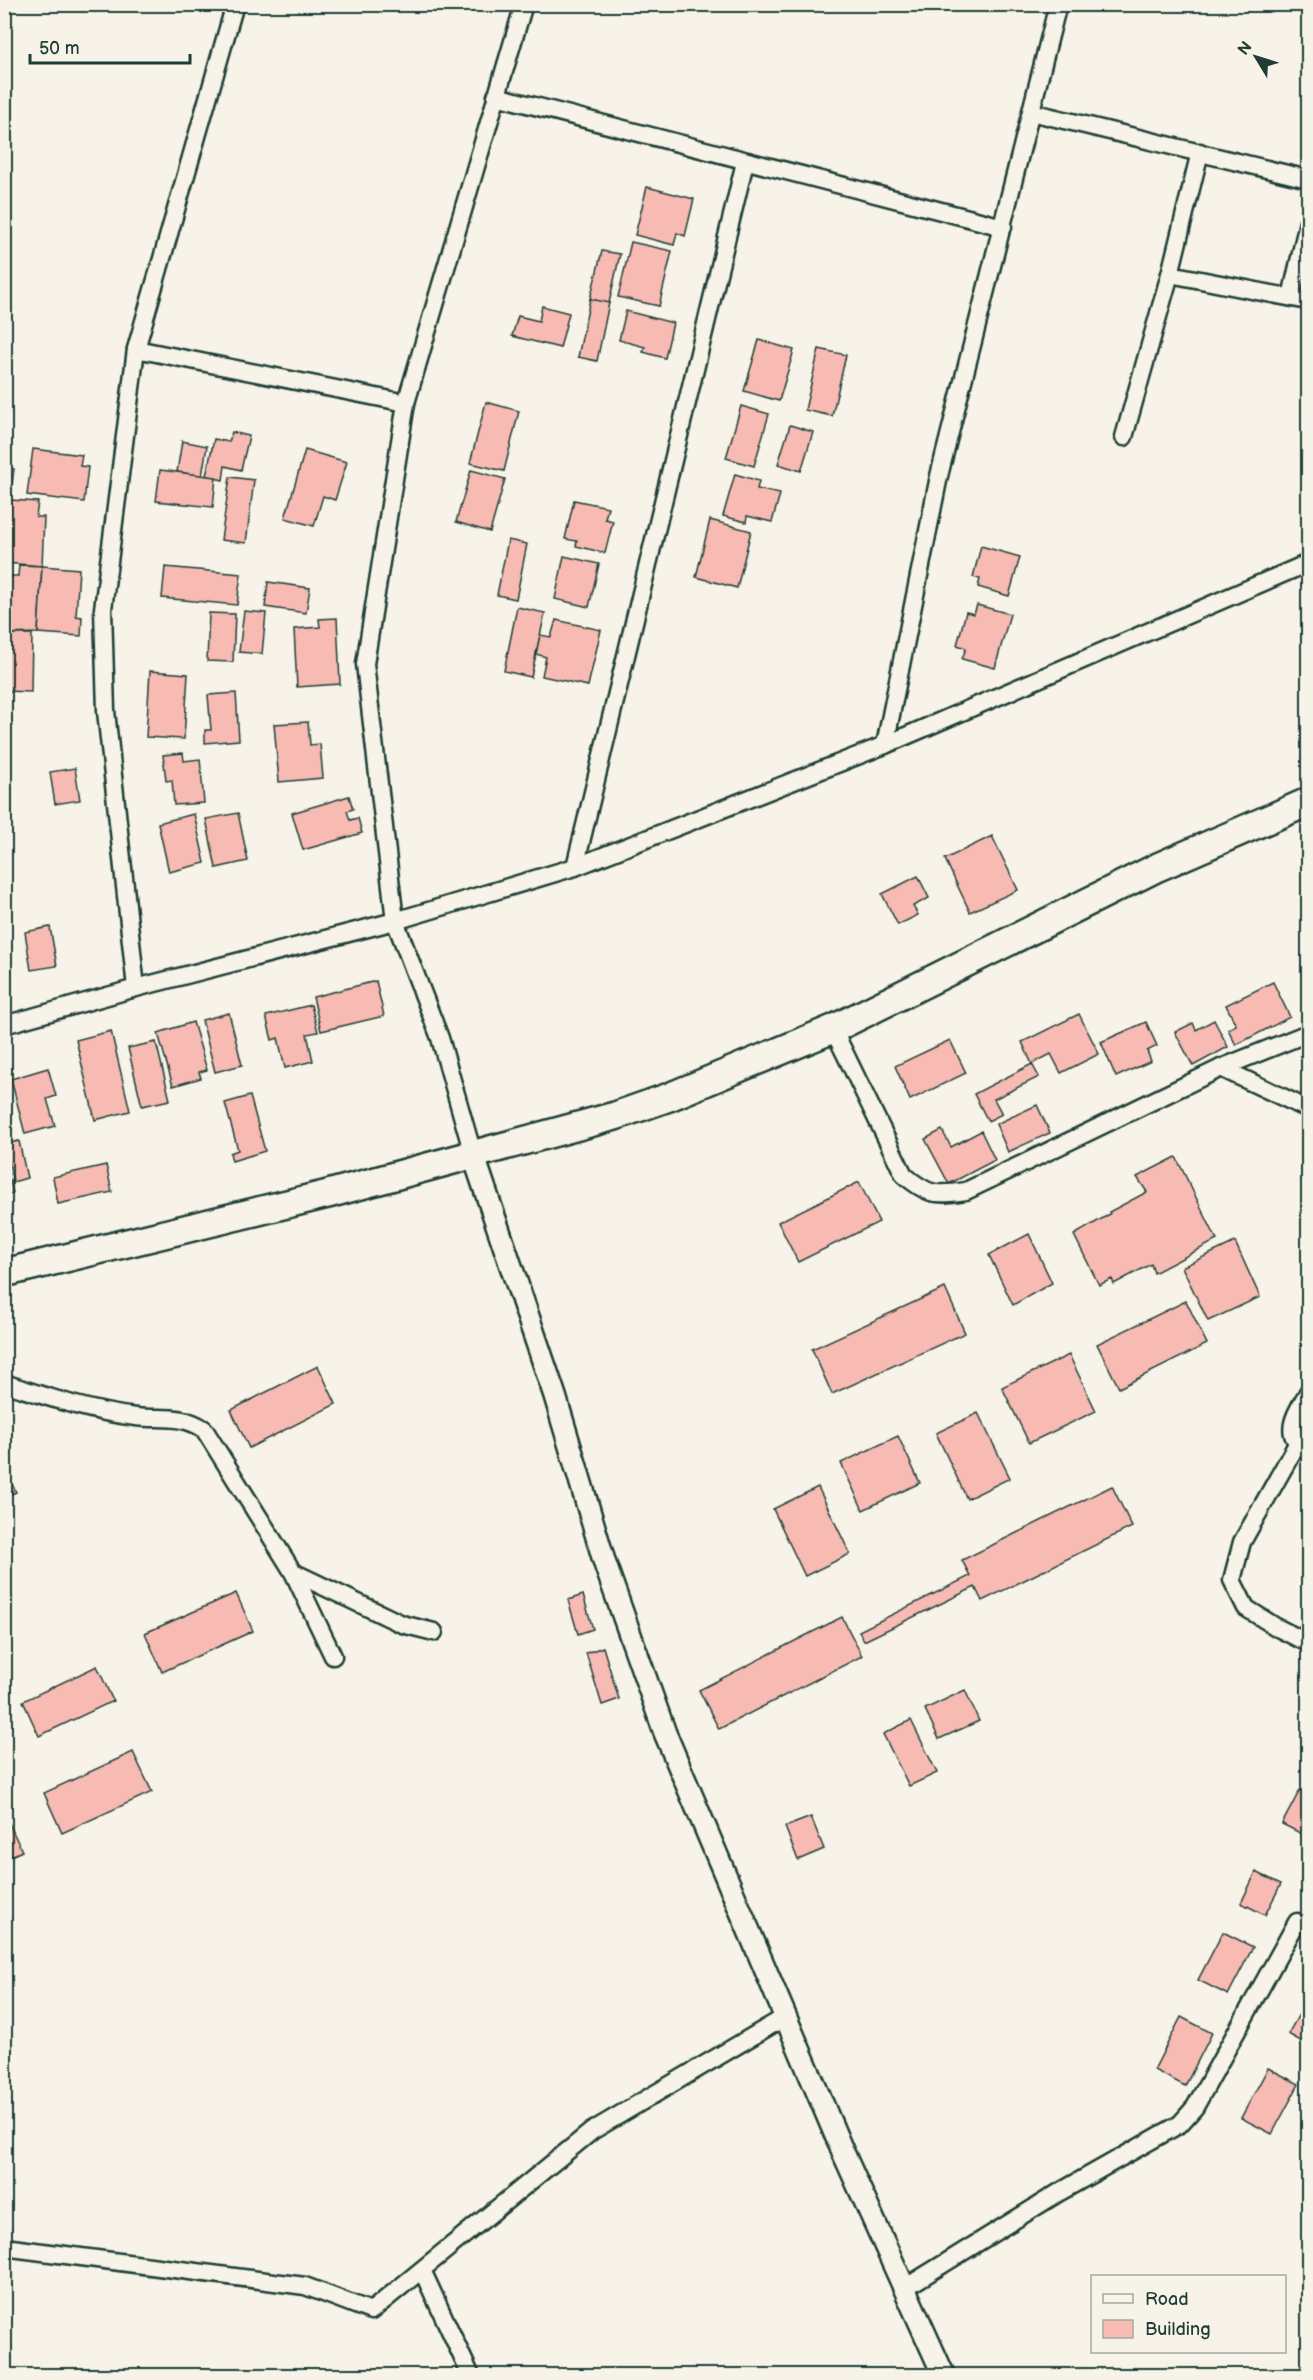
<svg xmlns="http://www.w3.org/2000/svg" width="1313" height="2380" font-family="'Balsamiq Sans',sans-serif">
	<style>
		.building { fill: #f7bbb4; stroke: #1f3d34; stroke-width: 1.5 }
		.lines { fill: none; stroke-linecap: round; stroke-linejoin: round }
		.minor-casing { stroke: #1f3d34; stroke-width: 21 }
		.tertiary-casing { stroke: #1f3d34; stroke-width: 26 }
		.primary-casing { stroke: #1f3d34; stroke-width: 32 }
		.minor { stroke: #f7f3e8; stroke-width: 16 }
		.tertiary { stroke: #f7f3e8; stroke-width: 21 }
		.primary { stroke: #f7f3e8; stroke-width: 27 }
	</style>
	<rect width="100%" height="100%" fill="#f7f3e8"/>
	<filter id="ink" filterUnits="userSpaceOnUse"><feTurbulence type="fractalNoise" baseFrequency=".0167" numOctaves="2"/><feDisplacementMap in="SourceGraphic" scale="12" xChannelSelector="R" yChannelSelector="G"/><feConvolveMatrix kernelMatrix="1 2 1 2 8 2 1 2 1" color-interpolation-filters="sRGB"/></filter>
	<g filter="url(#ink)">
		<g class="building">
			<polygon points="647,187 694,199 685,236 677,233 674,245 635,235"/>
			<polygon points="631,242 672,251 659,306 618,297"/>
			<polygon points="602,251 620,254 609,303 590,299"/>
			<polygon points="590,299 609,303 597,361 578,357"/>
			<polygon points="542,306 569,313 560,348 512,336 518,316 539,321"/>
			<polygon points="626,311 673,323 665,358 643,352 645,347 619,340"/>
			<polygon points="759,340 794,350 779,401 744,391"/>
			<polygon points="819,349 846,355 832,416 805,410"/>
			<polygon points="486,402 519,411 504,471 470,463"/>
			<polygon points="741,406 769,414 754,466 726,458"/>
			<polygon points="790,425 813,432 801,471 778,464"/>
			<polygon points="232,432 249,436 241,470 225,466 223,480 206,476 214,439 229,442"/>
			<polygon points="182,441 207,446 202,476 177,472"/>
			<polygon points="33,449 82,455 80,466 88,467 84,502 27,495"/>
			<polygon points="305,450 347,462 335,500 323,496 314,526 285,518"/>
			<polygon points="4,468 14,469 10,498 4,497"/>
			<polygon points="160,470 216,477 213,507 156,501"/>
			<polygon points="471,470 505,479 490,532 456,522"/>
			<polygon points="735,474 759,481 757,489 780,494 772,522 747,516 746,522 723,516"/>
			<polygon points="230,477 254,480 246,543 221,540"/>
			<polygon points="4,499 11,500 4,569"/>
			<polygon points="11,500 38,502 36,517 44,517 42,566 5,563"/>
			<polygon points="574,500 608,507 605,519 613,521 605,553 576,546 577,541 565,539"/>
			<polygon points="710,520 751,531 737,588 696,577"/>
			<polygon points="508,540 527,544 516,599 497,595"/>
			<polygon points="981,546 1020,557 1009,596 978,587 980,579 973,577"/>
			<polygon points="564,556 599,564 589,607 555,599"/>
			<polygon points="19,565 42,566 38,633 5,634 7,576 18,576"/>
			<polygon points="42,566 79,569 76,616 82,617 81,636 38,633"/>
			<polygon points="165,567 241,574 237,605 162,598"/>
			<polygon points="268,582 310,588 306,613 265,607"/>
			<polygon points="977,605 1010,614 995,668 962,659 966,648 957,645 966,612 974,614"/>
			<polygon points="517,607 545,613 531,677 504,671"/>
			<polygon points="244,611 266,613 262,654 239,652"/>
			<polygon points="209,613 235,614 233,662 207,661"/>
			<polygon points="337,618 340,684 297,687 294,629 320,627 319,619"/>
			<polygon points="556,620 601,630 588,686 542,676 546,657 536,654 540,635 551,637"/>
			<polygon points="5,634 32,634 31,692 4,691"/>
			<polygon points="150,671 188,674 184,739 146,737"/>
			<polygon points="236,693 239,740 205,743 205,730 211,730 208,695"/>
			<polygon points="308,722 310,745 320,744 323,778 279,782 274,724"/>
			<polygon points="183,753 184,761 200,759 204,803 174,805 172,780 166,781 163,755"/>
			<polygon points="75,768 80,800 55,804 50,772"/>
			<polygon points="349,796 353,809 347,811 350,820 358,818 362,833 303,850 292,813"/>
			<polygon points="238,813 248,861 216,868 206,819"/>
			<polygon points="194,814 205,863 169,872 158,823"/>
			<polygon points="992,836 1018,890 970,912 945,859"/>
			<polygon points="4,871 8,871 11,896 4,897"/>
			<polygon points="918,876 929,898 913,906 918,915 898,925 882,894"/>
			<polygon points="50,927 57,966 31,970 25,932"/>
			<polygon points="376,981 384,1016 321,1031 313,997"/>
			<polygon points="1273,982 1290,1017 1236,1045 1228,1029 1236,1025 1226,1005"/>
			<polygon points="311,1005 318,1032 307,1034 313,1061 285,1068 278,1038 272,1040 266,1016"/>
			<polygon points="229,1013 242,1065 215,1072 202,1020"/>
			<polygon points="1079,1014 1099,1054 1061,1073 1051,1054 1032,1064 1022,1042"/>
			<polygon points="1214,1020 1228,1047 1193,1066 1175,1032 1193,1023 1196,1030"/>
			<polygon points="193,1022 207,1070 199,1072 201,1078 173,1086 158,1033"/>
			<polygon points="1146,1022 1157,1046 1147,1051 1151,1061 1116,1077 1101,1042"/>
			<polygon points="111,1031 130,1111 95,1120 76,1040"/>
			<polygon points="950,1040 966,1073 910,1100 895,1066"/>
			<polygon points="156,1042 170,1100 142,1106 128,1048"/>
			<polygon points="1032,1064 1039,1077 994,1099 1002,1114 988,1121 974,1094"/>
			<polygon points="48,1068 56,1096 47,1099 55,1126 25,1134 11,1079"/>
			<polygon points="250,1096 265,1151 232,1161 230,1153 238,1150 225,1103"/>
			<polygon points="1037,1105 1050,1133 1008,1152 996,1124"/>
			<polygon points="942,1130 951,1147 981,1131 995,1160 949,1184 925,1139"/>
			<polygon points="19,1141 27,1178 13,1182 5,1144"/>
			<polygon points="4,1157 13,1193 4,1195"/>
			<polygon points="1176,1157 1217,1240 1154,1273 1151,1264 1114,1284 1112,1279 1099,1285 1074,1235 1110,1214 1109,1212 1147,1192 1137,1177"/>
			<polygon points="106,1165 112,1192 58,1204 53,1177"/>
			<polygon points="859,1182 879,1222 798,1262 778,1222"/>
			<polygon points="1029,1234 1052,1283 1013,1305 989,1255"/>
			<polygon points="1235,1242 1260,1297 1208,1321 1182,1267"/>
			<polygon points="945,1288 965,1333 832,1394 812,1349"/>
			<polygon points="1186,1301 1207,1344 1119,1388 1097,1344"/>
			<polygon points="1069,1355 1096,1411 1029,1443 1002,1387"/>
			<polygon points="318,1366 336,1404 249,1448 231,1410"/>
			<polygon points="978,1413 1010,1478 967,1499 936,1433"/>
			<polygon points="898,1436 920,1483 863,1510 841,1463"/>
			<polygon points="4,1468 16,1492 4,1497"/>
			<polygon points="1112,1486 1132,1527 982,1601 975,1587 864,1641 859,1631 970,1576 962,1560"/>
			<polygon points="818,1487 850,1554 805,1576 773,1509"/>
			<polygon points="236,1593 253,1631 162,1672 145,1633"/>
			<polygon points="583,1595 593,1629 578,1634 568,1600"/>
			<polygon points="842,1617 862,1656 719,1729 699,1690"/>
			<polygon points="603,1647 619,1699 602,1705 586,1653"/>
			<polygon points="97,1666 113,1701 39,1736 23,1701"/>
			<polygon points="965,1690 979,1721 939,1739 925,1709"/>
			<polygon points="911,1720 937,1773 909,1786 883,1734"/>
			<polygon points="133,1752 152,1792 62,1833 44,1793"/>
			<polygon points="1300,1790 1308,1795 1308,1831 1306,1836 1282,1824"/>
			<polygon points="811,1817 824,1849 798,1860 785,1827"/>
			<polygon points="8,1821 22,1851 4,1859 4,1823"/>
			<polygon points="1256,1872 1281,1884 1265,1915 1241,1903"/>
			<polygon points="1223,1932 1253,1947 1228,1995 1198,1980"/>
			<polygon points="1306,2002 1308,2004 1308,2045 1288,2034"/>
			<polygon points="1181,2017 1212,2033 1185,2086 1154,2070"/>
			<polygon points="1268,2068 1299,2084 1272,2134 1241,2118"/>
		</g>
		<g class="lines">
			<defs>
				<g id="minor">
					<polyline points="496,96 1003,227"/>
					<polyline points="1031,112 1308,179"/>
					<polyline points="1170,274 1308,301"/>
					<polyline points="1291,297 1308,222"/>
					<polyline points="136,349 406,403"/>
					<polyline points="1124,437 1170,274 1200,152"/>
					<polyline points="885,745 939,476 1058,4"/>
					<polyline points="575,867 745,162"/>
					<polyline points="136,988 106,711 103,609 136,349 235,4"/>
					<polyline points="4,1025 136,988 395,921 575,867 885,745 1308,563"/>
					<path d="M833 1029 904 1175C928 1195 935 1196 966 1191L1221 1068 1308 1033"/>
					<polyline points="1221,1068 1308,1109"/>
					<polyline points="473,1154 440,1038 395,921 365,664 406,403 524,4"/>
					<path d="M4 1383C47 1397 92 1412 136 1417 162 1420 181 1414 204 1429L293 1572 333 1656"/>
					<path d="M1308 1392C1297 1413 1279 1435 1308 1450"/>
					<polyline points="1297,1444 1242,1542 1232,1580 1246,1608 1276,1627 1308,1643"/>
					<polyline points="293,1572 402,1624 434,1632"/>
					<polyline points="4,2247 305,2286 371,2311 592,2131 785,2017"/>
					<polyline points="422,2270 471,2376"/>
					<polyline points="903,2289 1058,2193 1180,2124 1195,2107 1297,1922"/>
				</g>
				<polyline id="tertiary" points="473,1154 555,1396 605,1564 665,1733 842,2150 944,2376"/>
				<polyline id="primary" points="4,1273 328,1194 615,1116 669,1097 833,1029 1158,867 1308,802"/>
			</defs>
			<use href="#minor" class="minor-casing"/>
			<use href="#tertiary" class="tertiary-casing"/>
			<use href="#primary" class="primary-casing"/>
			<use href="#minor" class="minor"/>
			<use href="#tertiary" class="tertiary"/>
			<use href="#primary" class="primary"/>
		</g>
	</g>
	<rect width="1313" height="2380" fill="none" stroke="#f7f3e8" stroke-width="24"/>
	<rect x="12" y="12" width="1289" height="2356" fill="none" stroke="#1f3d34" stroke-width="2" filter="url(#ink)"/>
	<rect x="1091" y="2275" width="195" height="78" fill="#f7f3e8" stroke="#a1aaa0" stroke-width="1.5"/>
	<rect x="1103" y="2294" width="30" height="9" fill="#f7f3e8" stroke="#a1aaa0" stroke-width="1.5"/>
	<text x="1145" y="2305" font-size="18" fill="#1f3d34">Road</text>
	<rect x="1103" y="2320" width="30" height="18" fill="#f7bbb4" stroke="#a1aaa0" stroke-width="1.5"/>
	<text x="1145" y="2335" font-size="18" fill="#1f3d34">Building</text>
	<g transform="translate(1256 57) rotate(308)" stroke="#f7f3e8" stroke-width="4.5" paint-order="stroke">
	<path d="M0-4.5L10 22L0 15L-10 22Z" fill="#1f3d34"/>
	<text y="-9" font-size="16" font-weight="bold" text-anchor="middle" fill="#1f3d34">N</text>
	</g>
	<path d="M30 54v9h160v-9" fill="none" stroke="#1f3d34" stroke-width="3"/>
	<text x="39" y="54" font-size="18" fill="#1f3d34" stroke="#f7f3e8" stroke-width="4.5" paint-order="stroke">50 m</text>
</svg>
